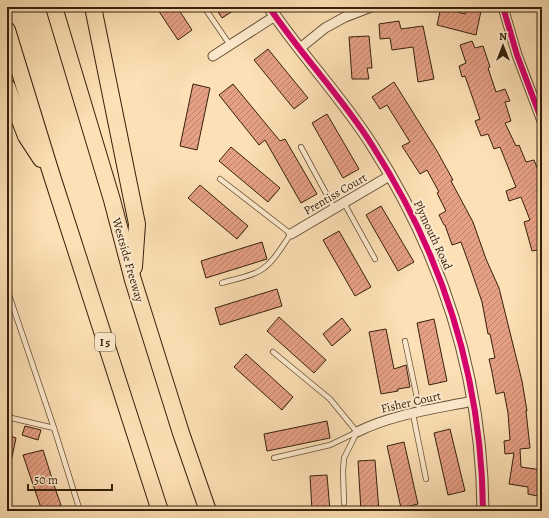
<svg xmlns="http://www.w3.org/2000/svg" width="549" height="518" font-family="Alegreya,serif">
	<style>
		.building { fill: url(#building-hatch); stroke: #36210c }
		.lines { fill: none; stroke-linecap: round; stroke-linejoin: round }
		.service-casing { stroke: #685136; stroke-width: 6 }
		.minor-casing { stroke: #685136; stroke-width: 11 }
		.tertiary-casing { stroke: #685136; stroke-width: 13 }
		.motorway-casing { stroke: #36210c; stroke-width: 18 }
		.service { stroke: #feebcf; stroke-width: 4.5 }
		.minor { stroke: #feebcf; stroke-width: 9 }
		.tertiary { stroke: #feebcf; stroke-width: 11 }
		.motorway { stroke: #fde0b5; stroke-width: 16 }
		.cycleway-casing { stroke: #feebcf; stroke-width: 8 }
		.cycleway { stroke: #d6006c; stroke-width: 6 }
		.labels { text-anchor: middle; dominant-baseline: central; stroke-width: 4; stroke-linejoin: round; paint-order: stroke }
		.shield { fill: #feebcf; stroke: #725e46; stroke-width: 1 }
		.shield-label { font-size: 11px; font-weight: bold; fill: #36210c }
		.street-label { font-size: 12px; fill: #36210c; stroke: #feebcf }
	</style>
	<defs>
		<pattern id="building-hatch" width="6" height="6" patternUnits="userSpaceOnUse"><rect width="6" height="6" fill="#e6a084"/><path d="M-1 1l2-2M0 6l6-6M5 7l2-2" fill="none" stroke="#bb826a"/></pattern>
	</defs>
	<rect width="100%" height="100%" fill="#fde0b5"/>
	<filter id="stains"><feTurbulence type="fractalNoise" baseFrequency=".005" numOctaves="4"/><feColorMatrix values="0 0 0 0 .2 0 0 0 0 .09 0 0 0 0 .02 0 0 0 .5 -.17"/></filter>
	<radialGradient id="worn" r=".72"><stop offset=".6" stop-color="#630" stop-opacity="0"/><stop offset="1" stop-color="#630" stop-opacity=".3"/></radialGradient>
	<g class="building">
		<polygon points="156,7 177,7 192,30 178,40"/>
		<polygon points="215,7 239,7 222,18"/>
		<polygon points="441,7 465,14 467,8 481,11 476,35 437,25"/>
		<polygon points="399,21 401,29 423,26 434,79 418,82 413,47 392,50 390,38 380,39 379,24"/>
		<polygon points="369,36 372,68 367,68 369,79 352,79 349,37"/>
		<polygon points="472,41 475,48 483,46 490,67 488,68 496,92 505,89 510,101 505,102 511,121 505,123 516,146 519,145 526,162 534,160 542,180 542,190 537,191 542,203 542,249 532,251 524,222 530,220 521,197 509,201 506,191 516,187 500,147 494,149 488,134 481,136 475,121 480,119 465,76 462,77 459,66 466,63 460,45"/>
		<polygon points="268,49 308,98 294,109 254,60"/>
		<polygon points="394,82 437,151 453,180 451,181 473,222 486,259 499,288 522,381 527,411 526,411 530,448 520,449 521,467 542,470 542,497 528,494 528,487 509,484 514,453 505,454 504,441 510,440 508,413 504,392 496,394 492,372 489,359 495,358 490,334 488,334 482,302 469,264 461,242 452,245 445,225 444,225 439,215 446,211 437,193 439,192 427,170 420,174 402,146 410,142 387,105 380,109 372,97"/>
		<polygon points="193,84 210,88 197,150 180,146"/>
		<polygon points="233,84 280,141 285,139 317,194 301,203 265,140 259,145 219,95"/>
		<polygon points="327,114 359,169 343,178 312,123"/>
		<polygon points="231,147 280,188 268,202 219,161"/>
		<polygon points="200,185 248,226 237,239 188,198"/>
		<polygon points="381,206 414,262 398,271 366,215"/>
		<polygon points="339,231 371,287 355,296 323,240"/>
		<polygon points="262,242 267,259 206,278 201,261"/>
		<polygon points="277,289 282,306 220,325 215,308"/>
		<polygon points="279,317 326,360 314,373 267,331"/>
		<polygon points="342,318 351,330 332,346 323,334"/>
		<polygon points="434,319 447,381 429,385 417,323"/>
		<polygon points="386,329 394,369 406,365 410,387 398,389 398,391 381,394 369,332"/>
		<polygon points="246,354 293,397 282,410 234,367"/>
		<polygon points="327,421 330,438 267,451 264,434"/>
		<polygon points="25,426 41,430 38,440 22,435"/>
		<polygon points="450,429 465,491 448,495 434,433"/>
		<polygon points="7,435 16,438 11,462 7,462"/>
		<polygon points="404,442 418,504 401,508 387,446"/>
		<polygon points="43,450 56,491 63,511 42,511 23,455"/>
		<polygon points="375,460 379,511 361,511 358,461"/>
		<polygon points="327,475 330,511 312,511 310,476"/>
	</g>
	<g class="lines">
		<defs>
			<g id="service">
				<polyline points="204,7 230,45"/>
				<polyline points="301,147 334,208"/>
				<path d="M220 179 291 234C282 246 274 262 261 270 250 277 234 279 222 283"/>
				<polyline points="344,203 375,259"/>
				<polyline points="7,289 54,428"/>
				<polyline points="405,341 420,412"/>
				<polyline points="273,352 330,399 357,432"/>
				<polyline points="413,414 426,479"/>
				<polyline points="7,417 54,428 80,511"/>
				<polyline points="274,458 330,445 357,432"/>
				<polyline points="344,503 343,471 344,458 357,432"/>
			</g>
			<g id="minor">
				<polyline points="503,7 517,55 542,121"/>
				<polyline points="299,49 325,28 345,17 371,7"/>
				<polyline points="213,56 275,16"/>
				<polyline points="291,234 391,175"/>
				<path d="M357 432C393 414 434 409 473 401"/>
			</g>
			<path id="tertiary" d="M269 7C301 55 341 96 372 145 443 256 482 379 483 511"/>
			<g id="motorway">
				<polyline points="54,7 112,200 133,280 181,433 208,511"/>
				<polyline points="93,7 137,224 134,267"/>
				<polyline points="7,30 51,173 160,511"/>
				<polyline points="7,87 26,136 41,159"/>
			</g>
		</defs>
		<use href="#service" class="service-casing"/>
		<use href="#minor" class="minor-casing"/>
		<use href="#tertiary" class="tertiary-casing"/>
		<use href="#motorway" class="motorway-casing"/>
		<use href="#service" class="service"/>
		<use href="#minor" class="minor"/>
		<use href="#tertiary" class="tertiary"/>
		<use href="#motorway" class="motorway"/>
		<defs>
			<g id="cycleway">
				<path d="M269 7C301 55 341 96 372 145 443 256 482 379 483 511"/>
				<polyline points="503,7 517,55 542,121"/>
			</g>
		</defs>
		<use href="#cycleway" class="cycleway-casing"/>
		<use href="#cycleway" class="cycleway"/>
	</g>
	<g class="labels">
		<rect class="shield" x="95" y="333" width="20" height="18" rx="3"/>
		<g class="shield-label">
			<text x="105" y="342">I 5</text>
		</g>
		<g class="street-label">
			<text transform="translate(335 194) rotate(-30)">Prentiss Court</text>
			<text transform="translate(433 235) rotate(65)">Plymouth Road</text>
			<text transform="translate(128 260) rotate(74)">Westside Freeway</text>
			<text transform="translate(411 402) rotate(-13)">Fisher Court</text>
		</g>
	</g>
	<rect width="549" height="518" fill="none" stroke="#fde0b5" stroke-width="24"/>
	<rect x="8" y="8" width="533" height="502" fill="none" stroke="#36210c" stroke-width="2"/>
	<rect x="12" y="12" width="525" height="494" fill="none" stroke="#36210c"/>
	<g transform="translate(503 46)" stroke="#feebcf" stroke-width="3" paint-order="stroke">
	<path d="M0-3L7 15L0 10L-7 15Z" fill="#36210c"/>
	<text y="-6" font-size="11" font-weight="bold" text-anchor="middle" fill="#36210c">N</text>
	</g>
	<path d="M28 484v6h84v-6" fill="none" stroke="#36210c" stroke-width="2"/>
	<text x="34" y="484" font-size="12" fill="#36210c" stroke="#feebcf" stroke-width="3" paint-order="stroke">50 m</text>
	<rect width="100%" height="100%" filter="url(#stains)"/>
	<rect width="100%" height="100%" fill="url(#worn)"/>
</svg>
